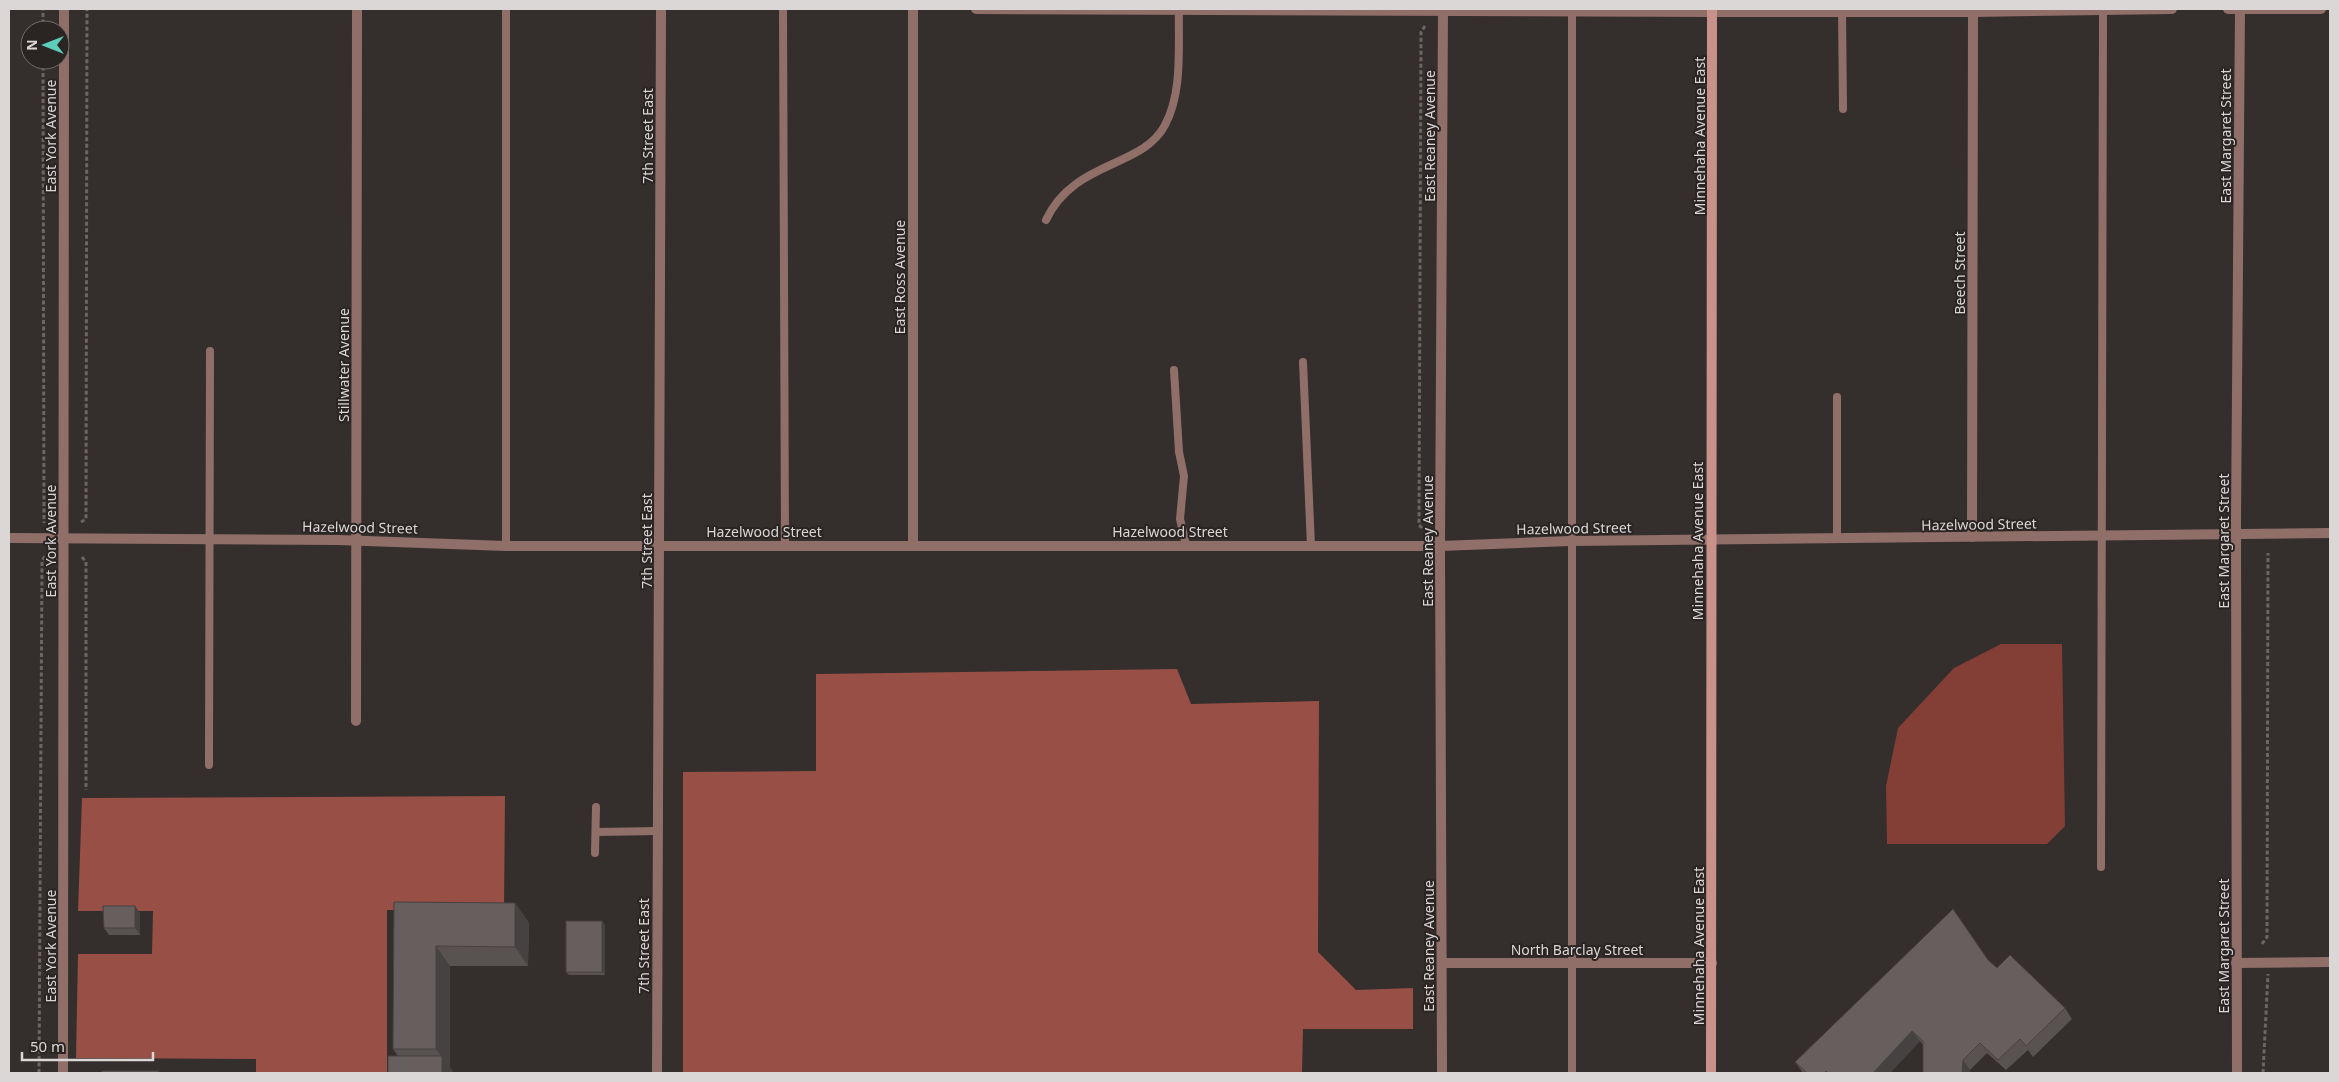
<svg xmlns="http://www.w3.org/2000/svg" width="2339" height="1082" font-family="'Noto Sans',sans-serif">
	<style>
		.green { fill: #833e35 }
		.forest { fill: #984f45 }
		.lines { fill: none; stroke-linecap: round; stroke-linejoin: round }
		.path { stroke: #6b6665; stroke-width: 3; stroke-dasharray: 4 2.5; stroke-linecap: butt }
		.service { stroke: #916f69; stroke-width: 8 }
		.minor { stroke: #916f69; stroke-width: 10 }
		.tertiary { stroke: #916f69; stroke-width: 10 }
		.secondary { stroke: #c8928a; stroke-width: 10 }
		.wall { fill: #585251 }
		.shaded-wall { fill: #474242 }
		.building { fill: #665f5e; stroke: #474242 }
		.labels { text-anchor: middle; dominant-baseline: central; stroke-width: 4; stroke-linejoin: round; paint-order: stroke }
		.street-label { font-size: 14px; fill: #dbd7d7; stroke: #2a2423 }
	</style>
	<rect width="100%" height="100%" fill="#342e2d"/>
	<polygon class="green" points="2001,644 2062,644 2065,826 2047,844 1887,844 1886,786 1898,728 1954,668"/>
	<g class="forest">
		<polygon points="1177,669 1191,704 1319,701 1318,952 1356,990 1413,988 1413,1029 1303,1029 1302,1073 683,1073 683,772 816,771 816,674"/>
		<polygon points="505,796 504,911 387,910 387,1073 256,1073 256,1059 76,1058 78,954 152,954 153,911 78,911 82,798"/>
	</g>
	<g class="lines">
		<g class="path">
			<polyline points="43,30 43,9"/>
			<polyline points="43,60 44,523"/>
			<polyline points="81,522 86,519 87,9"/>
			<polyline points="1422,528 1419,525 1421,32 1425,26"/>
			<polyline points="82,557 86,562 86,790"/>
			<polyline points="2262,944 2267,937 2268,553"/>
			<polyline points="39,1073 42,561 45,556"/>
			<polyline points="2263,1073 2268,974"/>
		</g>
		<g class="service">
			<polyline points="506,9 506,546"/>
			<polyline points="783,9 785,544"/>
			<polyline points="1842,9 1843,109"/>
			<path d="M1046 220C1074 160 1143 168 1165 125 1183 92 1178 46 1179 9"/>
			<polyline points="1303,362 1311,546"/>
			<polyline points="1174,370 1179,452 1184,476 1180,519 1186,545"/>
			<polyline points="1837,397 1837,539"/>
			<polyline points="209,765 210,351"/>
			<polyline points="596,832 658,831"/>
			<polyline points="595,853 596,807"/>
			<polyline points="2101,867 2103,9"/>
			<polyline points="1572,1073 1572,9"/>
		</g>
		<g class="minor">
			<polyline points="976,9 1712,12 1973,12 2172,9"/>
			<polyline points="2228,9 2321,9"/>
			<polyline points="1972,537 1973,9"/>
			<polyline points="9,538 338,540 506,546 1440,546 1570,541 2330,533"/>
			<polyline points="913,545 913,9"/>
			<polyline points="356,721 357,9"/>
			<polyline points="1442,963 1712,963"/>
			<polyline points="2236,963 2330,962"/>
			<polyline points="63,1073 64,9"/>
			<polyline points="1442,1073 1440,546 1443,9"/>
			<polyline points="2237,1073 2236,520 2240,9"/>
		</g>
		<polyline class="tertiary" points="657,1073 661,9"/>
		<polyline class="secondary" points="1711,1073 1712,9"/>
	</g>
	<g class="wall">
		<polygon points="394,902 515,903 529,923 528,966 450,966 450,1067 398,1056 393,1049"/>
		<polygon points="140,913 140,935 109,935 104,928"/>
		<polygon points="605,925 605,975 569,975 566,972"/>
		<polygon points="1988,960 1997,968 2065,1008 2072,1019 2033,1057 2028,1050 2006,1070 1987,1053 1970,1070 1970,1073 1923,1073 1923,1045 1920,1041 1890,1073 1803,1073 1795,1062"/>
	</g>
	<g class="shaded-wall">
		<polygon points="515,903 529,923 528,966 515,947"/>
		<polygon points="135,906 140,913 140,935 135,928"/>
		<polygon points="602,921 605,925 605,975 602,972"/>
		<polygon points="436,946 450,966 450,1067 454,1073 442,1073 442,1057 436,1049"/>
		<polygon points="1912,1031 1920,1041 1890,1073 1873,1073"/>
		<polygon points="1963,1060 1970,1070 1970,1073 1962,1073"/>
	</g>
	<g class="building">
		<polygon points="394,902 515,903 515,947 436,946 436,1049 393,1049"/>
		<polygon points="103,906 135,906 135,928 104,928"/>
		<polygon points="1953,909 1988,960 1997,968 2010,955 2065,1008 2026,1046 2020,1039 1998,1060 1980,1043 1963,1060 1962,1073 1923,1073 1923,1041 1912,1031 1873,1073 1828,1073 1826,1071 1824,1073 1807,1073 1795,1062"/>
		<rect x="566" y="921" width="36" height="51"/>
		<rect x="388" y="1056" width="54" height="17"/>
		<rect x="102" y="1071" width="57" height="2"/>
	</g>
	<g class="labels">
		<g class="street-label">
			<text transform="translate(50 136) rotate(-90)">East York Avenue</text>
			<text transform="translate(647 136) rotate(-90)">7th Street East</text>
			<text transform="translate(1429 136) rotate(-90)">East Reaney Avenue</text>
			<text transform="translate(1699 136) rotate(-90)">Minnehaha Avenue East</text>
			<text transform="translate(2225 136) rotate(-90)">East Margaret Street</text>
			<text transform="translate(1959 273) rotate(-90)">Beech Street</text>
			<text transform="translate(899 277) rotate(-90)">East Ross Avenue</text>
			<text transform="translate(343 365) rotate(-90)">Stillwater Avenue</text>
			<text transform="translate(1979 524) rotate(-1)">Hazelwood Street</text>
			<text transform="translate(360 527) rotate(1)">Hazelwood Street</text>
			<text transform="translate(1574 528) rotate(-1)">Hazelwood Street</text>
			<text x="764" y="531">Hazelwood Street</text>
			<text x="1170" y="531">Hazelwood Street</text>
			<text transform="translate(50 541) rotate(-90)">East York Avenue</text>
			<text transform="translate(646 541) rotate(-90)">7th Street East</text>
			<text transform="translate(1427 541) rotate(-90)">East Reaney Avenue</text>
			<text transform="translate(1697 541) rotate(-90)">Minnehaha Avenue East</text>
			<text transform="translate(2223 541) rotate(-90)">East Margaret Street</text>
			<text transform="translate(50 946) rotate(-90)">East York Avenue</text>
			<text transform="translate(643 946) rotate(-90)">7th Street East</text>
			<text transform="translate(1428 946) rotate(-90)">East Reaney Avenue</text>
			<text transform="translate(1698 946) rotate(-90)">Minnehaha Avenue East</text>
			<text transform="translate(2223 946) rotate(-90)">East Margaret Street</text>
			<text x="1577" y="949">North Barclay Street</text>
		</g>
	</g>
	<rect width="2339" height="1082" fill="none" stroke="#dbd7d7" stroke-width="20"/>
	<g transform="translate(45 45) rotate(270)"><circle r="24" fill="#2a2423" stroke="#716c6b"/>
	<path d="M0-4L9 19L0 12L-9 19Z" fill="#5dceb9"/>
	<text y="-8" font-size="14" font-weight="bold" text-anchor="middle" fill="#dbd7d7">N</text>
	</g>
	<path d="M22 1052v8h131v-8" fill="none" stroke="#dbd7d7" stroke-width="2.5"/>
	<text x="30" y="1052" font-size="15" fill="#dbd7d7" stroke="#2a2423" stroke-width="4" paint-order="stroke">50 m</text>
</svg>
